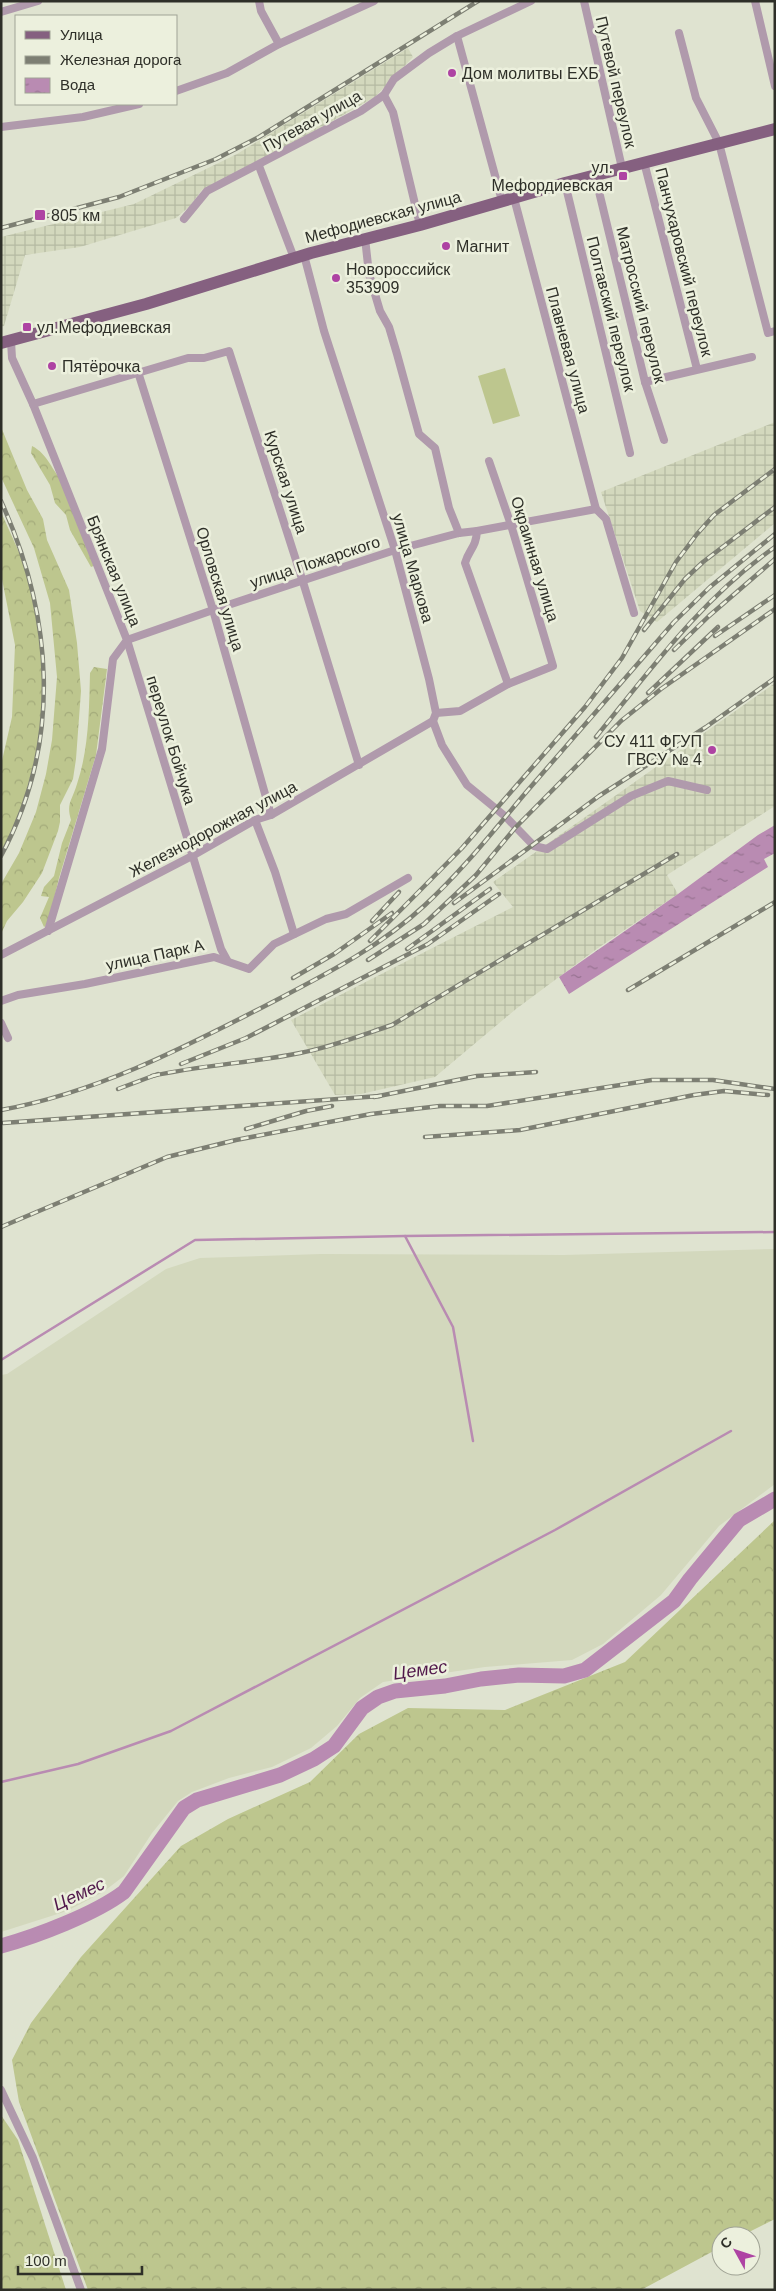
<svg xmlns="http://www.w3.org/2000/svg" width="776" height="2291" font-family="Helvetica,sans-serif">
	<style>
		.built { fill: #d3d8bd }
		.industrial { fill: url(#industrial-grid) }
		.green { fill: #bdc68e }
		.forest { fill: url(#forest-crowns) }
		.water { fill: url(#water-ripples) }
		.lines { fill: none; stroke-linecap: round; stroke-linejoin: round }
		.stream { stroke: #b98bb2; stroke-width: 2.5 }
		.river { stroke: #b98bb2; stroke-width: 15 }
		.minor { stroke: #b09aac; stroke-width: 8 }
		.primary { stroke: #856080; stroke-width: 12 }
		.rail-casing { stroke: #7d7f73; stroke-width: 4.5 }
		.rail { stroke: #ecf0dd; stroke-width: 2.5; stroke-dasharray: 8; stroke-linecap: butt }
		.poi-dot { fill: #ae43a3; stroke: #ecf0dd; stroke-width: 2 }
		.labels { text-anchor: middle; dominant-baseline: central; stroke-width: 5; stroke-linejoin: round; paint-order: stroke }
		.poi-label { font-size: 16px; fill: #2e2f28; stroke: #ecf0dd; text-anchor: start }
		.street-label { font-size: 16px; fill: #2e2f28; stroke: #ecf0dd }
		.water-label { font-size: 18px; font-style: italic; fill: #51184b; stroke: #ecf0dd }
	</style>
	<defs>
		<pattern id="industrial-grid" width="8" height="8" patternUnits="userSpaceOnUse" patternTransform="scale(1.25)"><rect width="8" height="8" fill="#d3d8bd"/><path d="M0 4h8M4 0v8" fill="none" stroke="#b5baa2"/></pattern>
		<pattern id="forest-crowns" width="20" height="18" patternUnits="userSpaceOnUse" patternTransform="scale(1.25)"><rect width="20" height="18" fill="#bdc68e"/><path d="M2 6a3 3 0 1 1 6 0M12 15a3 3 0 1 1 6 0" fill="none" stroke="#a3aa7a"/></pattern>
		<pattern id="water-ripples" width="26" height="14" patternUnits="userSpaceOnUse" patternTransform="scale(1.25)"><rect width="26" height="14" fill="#b98bb2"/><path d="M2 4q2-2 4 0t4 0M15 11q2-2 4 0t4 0" fill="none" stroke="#977291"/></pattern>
	</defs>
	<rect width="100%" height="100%" fill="#dfe3d0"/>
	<polygon class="built" points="775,1249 775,1484 719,1526 661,1595 603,1644 572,1660 485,1667 383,1682 360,1698 337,1726 311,1748 272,1767 229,1778 192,1792 178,1801 152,1833 124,1876 103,1892 67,1911 1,1932 1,1375 7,1374 166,1269 200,1258 321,1254 564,1255"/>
	<g class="industrial">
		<polygon points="408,48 413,57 375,97 265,159 202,190 190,206 176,218 80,247 25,255 4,326 1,327 1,237 134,204 237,154"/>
		<polygon points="775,422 775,523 657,622 640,611 601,492"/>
		<polygon points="775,683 775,806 667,875 678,894 598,948 516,1009 435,1077 361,1094 335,1095 291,1020 513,907 493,882"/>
	</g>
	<polygon class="green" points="505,368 520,416 493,424 478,376"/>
	<g class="forest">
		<polygon points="1,427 27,490 43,519 47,540 69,590 77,643 81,691 76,759 73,779 60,805 60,822 58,831 42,873 23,902 7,921 1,934 1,884 19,853 36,812 46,774 52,740 57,677 50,603 34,548 1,477"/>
		<path d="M32 446C48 454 52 471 64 483L96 565 91 567 70 530 66 515 55 503 50 485 31 453Z"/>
		<polygon points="1,512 27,570 41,643 45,695 39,744 22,808 1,855 1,765 12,717 15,645 1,574"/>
		<path d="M94 667 107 669 96 755 59 878 48 924 44 927 40 918 49 897 41 896 44 887 54 876 62 843 71 820C66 803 72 801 77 784 89 748 89 711 90 673Z"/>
		<polygon points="775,1520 775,2219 741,2236 721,2236 721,2247 641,2290 88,2290 19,2102 12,2060 31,2023 81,1957 181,1846 228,1819 310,1782 359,1734 408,1708 505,1710 625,1662"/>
		<polygon points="1,2115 18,2140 66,2290 1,2290"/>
	</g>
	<polygon class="water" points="775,825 775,853 764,859 768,867 569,994 559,977 678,894 758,835"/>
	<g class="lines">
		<g class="stream">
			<polyline points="1,1360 195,1240 405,1236"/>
			<polyline points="473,1441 453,1327 405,1236 775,1232"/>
			<polyline points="1,1782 78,1764 171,1731 555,1530 731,1431"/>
		</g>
		<path class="river" d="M1 1946C37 1936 95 1914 124 1892L184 1808 197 1800 280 1775 314 1759 334 1746 362 1708 378 1697 395 1691 445 1686 481 1679 519 1675 564 1676 585 1670 674 1601 690 1579 739 1520 775 1499"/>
		<g class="minor">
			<polyline points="259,1 261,11 279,44"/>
			<polyline points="584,1 622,168"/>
			<polyline points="755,1 775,86"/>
			<polyline points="1,12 38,1"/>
			<polyline points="679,33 696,98 719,143 768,333 775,331"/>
			<polyline points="457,36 502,201"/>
			<polyline points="176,91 227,73 279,44 374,1"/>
			<polyline points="384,95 393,112 420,225"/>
			<polyline points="1,127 83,117 139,104"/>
			<polyline points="644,162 697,369"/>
			<polyline points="259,166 294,258"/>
			<polyline points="595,175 645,382 664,440"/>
			<polyline points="565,183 630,453"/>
			<polyline points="514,198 596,509"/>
			<polyline points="184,219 207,191 361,111 384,95 394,79 429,53 457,36 531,1"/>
			<polyline points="365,238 369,274 380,311 389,327 397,354 419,434 435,448 449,508 459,533"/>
			<polyline points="304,255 324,331 395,550 429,679 436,713 433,721 442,745 467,785 506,817 534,846 547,849 631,796 668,781 707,790"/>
			<polyline points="11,341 12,358 33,404 127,640 113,659 102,749 48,931"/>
			<polyline points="138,372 213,610 271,815"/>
			<polyline points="645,382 752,357"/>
			<polyline points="33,404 188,358 204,358 229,351 303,582 359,765"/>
			<path d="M477 531C476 548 469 549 465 563L508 684"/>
			<polyline points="436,713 460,711 508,684 553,666 511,525 489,461"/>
			<polyline points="255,820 275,872 294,934"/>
			<polyline points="1,955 192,856 255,820 271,815 433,721"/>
			<polyline points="227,960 221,949 127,640 213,610 395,550 459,533 477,531 596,509 606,519 634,613"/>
			<polyline points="1,1001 18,995 85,984 214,957 249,969 274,944 326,919 346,914 408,878"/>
			<polyline points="1,1023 8,1038"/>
			<polyline points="1,2090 33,2158 81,2290"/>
		</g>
		<polyline class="primary" points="1,343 146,304 311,253 420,225 565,183 775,129"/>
		<defs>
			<g id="rail">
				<polyline points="1,228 119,197 216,159 259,137 478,1"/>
				<path d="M1 501C53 616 63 741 1 856"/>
				<polyline points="644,630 685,579 703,562 775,507"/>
				<polyline points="715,636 775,595"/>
				<polyline points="674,650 709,616 775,559"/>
				<polyline points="648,693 718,627"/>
				<path d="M596 737C651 669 702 598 775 547"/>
				<polyline points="454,903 599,796 706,727 775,678"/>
				<polyline points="372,921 399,892"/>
				<polyline points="370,941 462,848 585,707 622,658 676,562 697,534 714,515 775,469"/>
				<polyline points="407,949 490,889"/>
				<polyline points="368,960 424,924 476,875 515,828 621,721 661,689 775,609"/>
				<polyline points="293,978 334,954 392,913"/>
				<polyline points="628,990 775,902"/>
				<polyline points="181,1064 246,1038 428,944 499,894"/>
				<path d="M152 1076C202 1065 251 1063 300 1053 332 1047 362 1035 392 1025L677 854"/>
				<polyline points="118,1089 158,1074"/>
				<polyline points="374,1097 477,1076 536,1072"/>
				<path d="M1 1110C95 1093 179 1050 263 1007 320 977 378 949 425 905 463 870 495 829 528 790 577 734 625 678 674 622L710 587 775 534"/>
				<polyline points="3,1123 380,1096"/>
				<polyline points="246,1129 306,1111 332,1106"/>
				<polyline points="425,1137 520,1130 694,1095 724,1091 768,1095"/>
				<polyline points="1,1227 167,1157 236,1140 371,1114 440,1106 487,1106 652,1080 713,1080 775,1089"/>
			</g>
		</defs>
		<use href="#rail" class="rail-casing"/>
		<use href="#rail" class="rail"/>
	</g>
	<g class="poi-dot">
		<circle cx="452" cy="73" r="5"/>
		<rect x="618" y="171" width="10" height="10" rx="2.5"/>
		<rect x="34" y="209" width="12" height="12" rx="2.5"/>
		<circle cx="446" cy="246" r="5"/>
		<circle cx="336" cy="278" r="5"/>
		<rect x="22" y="322" width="10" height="10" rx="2.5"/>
		<circle cx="52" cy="366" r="5"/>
		<circle cx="712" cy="750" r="5"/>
	</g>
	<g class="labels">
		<g class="poi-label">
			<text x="462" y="73">Дом молитвы ЕХБ</text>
			<text x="613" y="167" text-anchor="end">ул.<tspan x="613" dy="18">Мефордиевская</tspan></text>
			<text x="51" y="215">805 км</text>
			<text x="456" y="246">Магнит</text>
			<text x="346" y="269">Новороссийск<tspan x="346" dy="18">353909</tspan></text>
			<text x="37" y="327">ул.Мефодиевская</text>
			<text x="62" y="366">Пятёрочка</text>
			<text x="702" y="741" text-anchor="end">СУ 411 ФГУП<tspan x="702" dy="18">ГВСУ № 4</tspan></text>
		</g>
		<g class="street-label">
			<text transform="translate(616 82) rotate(77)">Путевой переулок</text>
			<text transform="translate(312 121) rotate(-29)">Путевая улица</text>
			<text transform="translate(383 217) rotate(-15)">Мефодиевская улица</text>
			<text transform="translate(684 262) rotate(76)">Панчухаровский переулок</text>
			<text transform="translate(641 305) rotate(76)">Матросский переулок</text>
			<text transform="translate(611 314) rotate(76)">Полтавский переулок</text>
			<text transform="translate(568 350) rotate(75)">Плавневая улица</text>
			<text transform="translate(286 482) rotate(72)">Курская улица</text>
			<text transform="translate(535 559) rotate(73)">Окраинная улица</text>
			<text transform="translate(315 562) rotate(-18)">улица Пожарского</text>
			<text transform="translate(413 568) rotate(74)">улица Маркова</text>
			<text transform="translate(114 571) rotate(68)">Брянская улица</text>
			<text transform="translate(220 589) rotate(73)">Орловская улица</text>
			<text transform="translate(171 740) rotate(73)">переулок Бойчука</text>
			<text transform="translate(213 829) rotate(-28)">Железнодорожная улица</text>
			<text transform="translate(155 955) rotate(-12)">улица Парк А</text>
		</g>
		<g class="water-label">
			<text transform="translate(420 1670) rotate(-8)">Цемес</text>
			<text transform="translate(79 1894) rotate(-25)">Цемес</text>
		</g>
	</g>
	<rect width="776" height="2291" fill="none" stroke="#2e2f28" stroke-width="5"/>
	<rect x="15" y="15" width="162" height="90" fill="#ecf0dd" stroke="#a0a395"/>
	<rect x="25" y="31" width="25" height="8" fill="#856080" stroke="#a0a395"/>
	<text x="60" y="40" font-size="15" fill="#2e2f28">Улица</text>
	<rect x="25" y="56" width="25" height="8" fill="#7d7f73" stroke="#a0a395"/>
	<text x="60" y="65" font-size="15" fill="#2e2f28">Железная дорога</text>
	<rect x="25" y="78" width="25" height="15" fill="url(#water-ripples)" stroke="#a0a395"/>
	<text x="60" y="90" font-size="15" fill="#2e2f28">Вода</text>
	<g transform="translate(736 2251) rotate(310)"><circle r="24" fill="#ecf0dd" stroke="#a0a395"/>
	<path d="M0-4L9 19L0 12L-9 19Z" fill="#ae43a3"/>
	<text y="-8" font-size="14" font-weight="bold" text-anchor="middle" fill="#2e2f28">С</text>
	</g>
	<path d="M18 2266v8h124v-8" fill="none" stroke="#2e2f28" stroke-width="2.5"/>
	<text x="25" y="2266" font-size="15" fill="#2e2f28" stroke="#ecf0dd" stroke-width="4" paint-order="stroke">100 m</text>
</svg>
